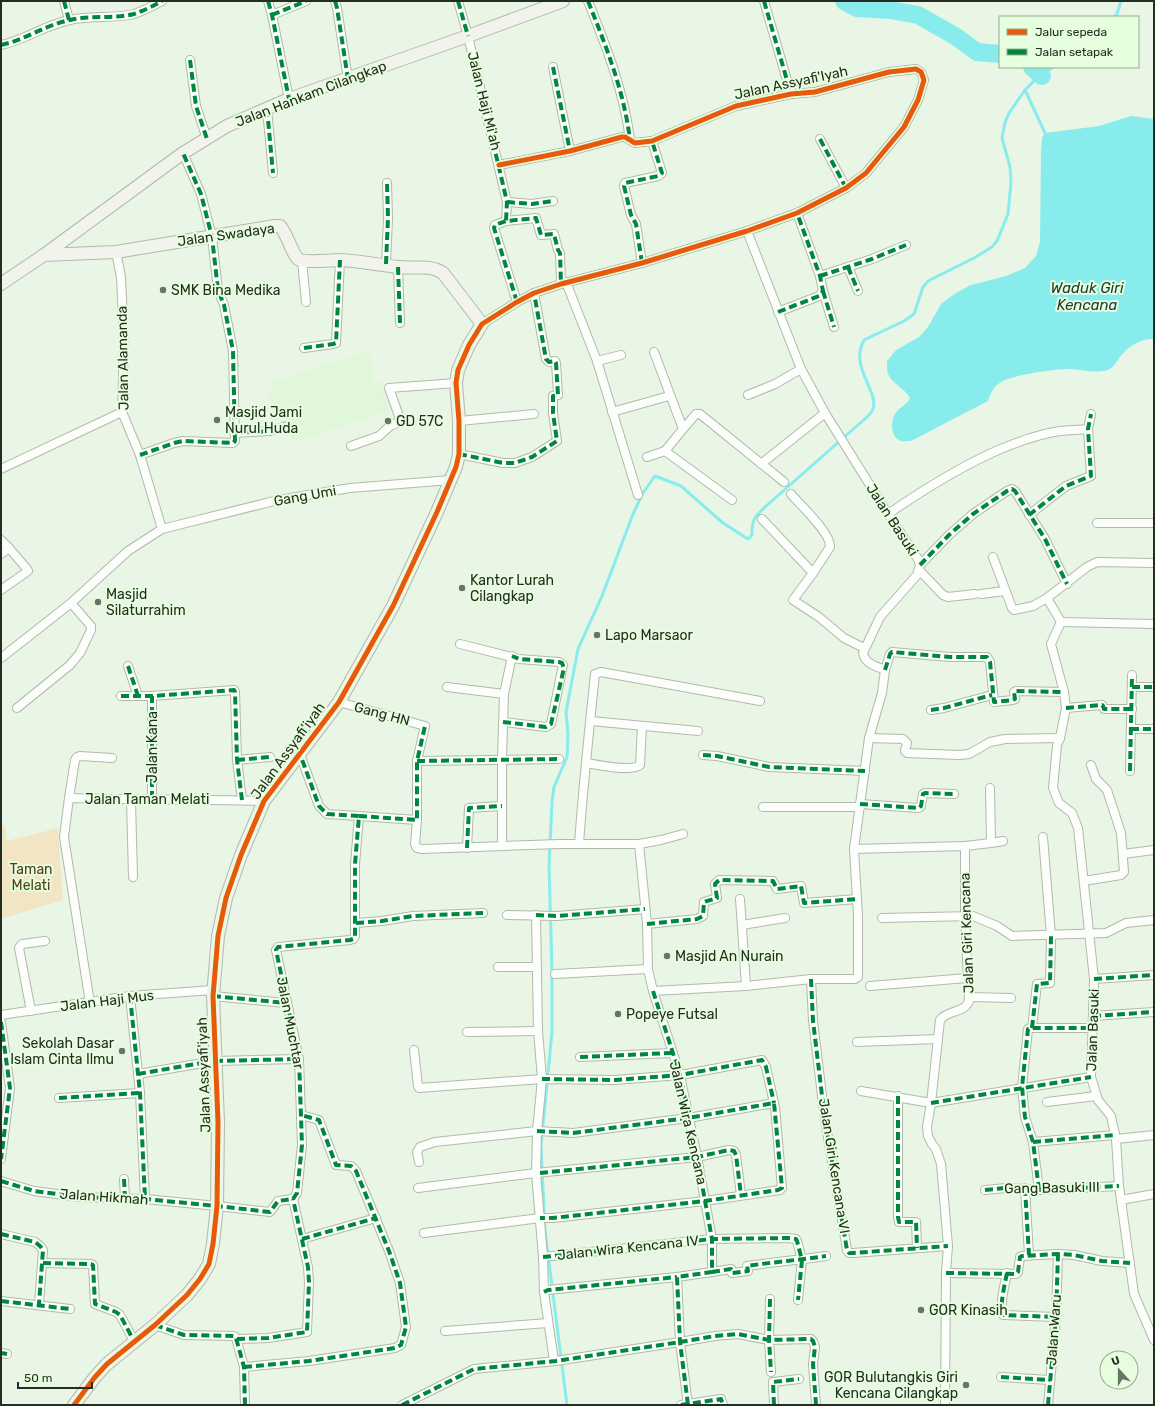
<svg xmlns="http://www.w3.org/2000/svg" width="1155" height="1406" font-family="Rubik,sans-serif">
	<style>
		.built { fill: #e1f7d9 }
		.green { fill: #f2e5c4 }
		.water { fill: #88eced }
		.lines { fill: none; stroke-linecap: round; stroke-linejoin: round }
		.stream { stroke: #88eced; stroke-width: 3 }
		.river { stroke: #88eced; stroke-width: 18 }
		.street-casing { stroke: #b0baac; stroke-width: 10 }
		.secondary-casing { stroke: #b0baac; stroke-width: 14 }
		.street { stroke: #fcfefb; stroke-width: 8 }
		.secondary { stroke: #f1f3ec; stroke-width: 12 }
		.quiet { stroke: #00873e; stroke-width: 4; stroke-dasharray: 8 4; stroke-linecap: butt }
		.cycleway-casing { stroke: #e5fedd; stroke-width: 8 }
		.cycleway { stroke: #e8590c; stroke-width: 5 }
		.poi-dot { fill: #697366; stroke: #e5fedd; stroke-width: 1.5 }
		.labels { text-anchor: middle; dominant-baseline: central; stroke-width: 4; stroke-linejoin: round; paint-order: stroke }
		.street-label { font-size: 14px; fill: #242d21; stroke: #e5fedd }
		.poi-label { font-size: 14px; fill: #242d21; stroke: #e5fedd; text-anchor: start }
		.park-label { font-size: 14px; fill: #533c19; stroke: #e5fedd }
		.water-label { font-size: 15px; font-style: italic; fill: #233b3c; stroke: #e5fedd }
	</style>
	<rect width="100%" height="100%" fill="#e9f6e5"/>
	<polygon class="built" points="368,351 373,367 370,368 374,381 380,380 390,411 292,443 285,418 275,421 267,395 275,393 271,382"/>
	<polygon class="green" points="1,825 5,826 7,841 58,828 63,900 1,919"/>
	<path class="water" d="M1131 116 1154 119V339C1140 339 1128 346 1120 357 1117 361 1114 367 1110 369 1097 374 1085 370 1071 369 1058 368 1012 375 1001 382 993 387 991 393 988 401L911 441C908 441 904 442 901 441 891 438 890 422 895 414 899 407 907 405 910 398 905 388 892 384 888 374 887 370 887 365 887 361L896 350 919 337 928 327 941 304 956 293 971 285 1006 276 1025 268 1036 256 1040 242 1041 152 1042 138 1045 133 1099 126Z"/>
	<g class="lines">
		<g class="stream">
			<polyline points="1114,17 1117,14 1121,1"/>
			<polyline points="1025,90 1045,133"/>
			<path d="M567 1405 545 1231 541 1145 552 1032V971L549 866 552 802 554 787 567 757 568 734 566 712 578 649 602 596 633 514 643 493 655 476 681 486 723 523 748 539 752 535C752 519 754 518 765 507L867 417C869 415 872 412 873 409 879 391 849 367 864 340L904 321 914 314 923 287 928 281 974 258 992 247 997 241 1008 214 1011 182 1010 167 1002 138 1005 123 1009 113 1025 90 1034 81 1053 67"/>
		</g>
		<g class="river">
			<polyline points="844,1 857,8 890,10 918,15 955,36 977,52 1000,54"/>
			<polyline points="1032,67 1042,76"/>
		</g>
		<defs>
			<g id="street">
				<polyline points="64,1 69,20"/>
				<polyline points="268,1 272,15 289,99"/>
				<polyline points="335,1 337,8 348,79"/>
				<polyline points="458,1 468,36 507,202 506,221"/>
				<path d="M588 1C606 46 624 91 630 140"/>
				<polyline points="764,1 791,94"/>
				<polyline points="272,15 306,1"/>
				<path d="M1 45C25 40 45 25 70 20 91 15 113 19 134 14 143 11 153 6 162 1"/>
				<polyline points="190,60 196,106 207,139"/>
				<polyline points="553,67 570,151"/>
				<polyline points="267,109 273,173"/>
				<polyline points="820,139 846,188"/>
				<polyline points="507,202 532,204 553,201"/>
				<polyline points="116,252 121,277 124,342 122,412 140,455 162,529"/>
				<polyline points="302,261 306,302"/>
				<polyline points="642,263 636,224 631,215 624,186 625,183 658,176 662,173 652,141"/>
				<polyline points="386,264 388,218 387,183"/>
				<polyline points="398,267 400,323"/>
				<polyline points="848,267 858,291"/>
				<polyline points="820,276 872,259 906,245"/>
				<polyline points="566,282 597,361 638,495"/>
				<polyline points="823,291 834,327"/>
				<polyline points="517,302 494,228 495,225 506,221 536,218 541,235 554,234 558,250 560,253 561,284"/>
				<polyline points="778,312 819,296 823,291 820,276 797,213"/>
				<polyline points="482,324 517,302 534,293 561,284 642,263 747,231 797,213 846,188 866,173 904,127 918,100 924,80 921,72 916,69 889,72 815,92 791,94 736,106 652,141 635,143 625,137 622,137 570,151 499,165"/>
				<polyline points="304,348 333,344 336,343 340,260"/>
				<polyline points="654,352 683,429 696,414 700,414 784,482"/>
				<polyline points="597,361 621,355"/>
				<polyline points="748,395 775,384 801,369"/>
				<polyline points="612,412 669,396"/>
				<polyline points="459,421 534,414"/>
				<polyline points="683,429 665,451 732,500"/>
				<polyline points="235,433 270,431 287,426"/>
				<polyline points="351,446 379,436 390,426 399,422 400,419 389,388 456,383"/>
				<polyline points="459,454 503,463 515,463 532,457 557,441 553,413 553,396 558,395 556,363 555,361 549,362 546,359 534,293"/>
				<polyline points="140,455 174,443 183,441 233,443 235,441 233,351 224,305 218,290 212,237 201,194 183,153"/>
				<polyline points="647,457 665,451"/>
				<polyline points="761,464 825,413"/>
				<polyline points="1,469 122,412"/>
				<path d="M791 494C801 506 831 533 830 547L813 573 793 600 819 617 844 638 864 648"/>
				<path d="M888 514C923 490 958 468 996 451 1017 442 1038 434 1060 431 1069 430 1079 430 1088 429"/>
				<polyline points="1029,515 1066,486 1091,476 1088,429 1091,414"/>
				<polyline points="762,519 813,573"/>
				<polyline points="1097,523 1154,523"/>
				<polyline points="1,540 9,548 1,554"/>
				<polyline points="993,557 1012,608 1014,610 1033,606 1047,598"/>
				<polyline points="1154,563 1097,562 1087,567 1047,598 1061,622 1051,644 1064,692 1066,708 1060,738 1057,745 1053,788 1059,803 1072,813 1078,828 1094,979 1091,1077 1098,1100 1111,1116 1116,1139 1119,1186 1134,1294 1154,1340"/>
				<polyline points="920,565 949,535 973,514 1007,491 1012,489 1015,491 1045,539 1067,584"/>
				<polyline points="919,570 943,595 948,597 975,594"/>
				<polyline points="1,590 28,571 27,569 9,548"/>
				<polyline points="981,594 1005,591"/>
				<polyline points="1061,622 1154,624"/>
				<polyline points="460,644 519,659 559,662 563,665 551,724 546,727 503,722"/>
				<polyline points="1,658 71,603 128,551 162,529 274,501 302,496 350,488 451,480"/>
				<polyline points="128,666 138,696"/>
				<polyline points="885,670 890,654 892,652 950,657 987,657 990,662 994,702 1013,700 1015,699 1014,692 1016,691 1064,692"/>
				<polyline points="447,687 504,694"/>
				<polyline points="1132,687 1154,687"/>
				<polyline points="121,696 152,696 234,690 235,692 237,760 242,800"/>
				<polyline points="339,702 425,726 417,761 417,820 415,844 417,848 422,849 559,844 639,844 647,924 648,969 653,991 680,1075 697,1157 712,1239 712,1272 677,1277 680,1342 688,1405"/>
				<polyline points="17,708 70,665 80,653 91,630 91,626 71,603"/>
				<polyline points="1066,708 1102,705 1103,706 1104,709 1132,709"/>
				<polyline points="931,710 944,708 992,695"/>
				<polyline points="591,721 698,731"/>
				<polyline points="1131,729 1154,729"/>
				<polyline points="869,738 903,739 907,743 905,751 907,753 959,755 969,754 990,742 1005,739 1060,738"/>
				<polyline points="703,755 717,756 769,767 865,771"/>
				<polyline points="237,760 270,757"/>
				<polyline points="417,761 559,759"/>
				<path d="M586 763C598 765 632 772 640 765L642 726"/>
				<polyline points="1130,771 1132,675"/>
				<polyline points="69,798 75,760 77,757 80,756 112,758"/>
				<polyline points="152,799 152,696"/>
				<polyline points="131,800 133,877"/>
				<polyline points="860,804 919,808 921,806 923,794 925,793 954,794"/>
				<polyline points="763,807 860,807"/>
				<polyline points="359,816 417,820"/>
				<polyline points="991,843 1003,841"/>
				<path d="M579 844C583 787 589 731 595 674L601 672 760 701"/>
				<polyline points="639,844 661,840 683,834"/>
				<polyline points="502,846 502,759 504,694 512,656"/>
				<polyline points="965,846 991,843 990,788"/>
				<polyline points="467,848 469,808 502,806"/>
				<path d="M854 849 965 846V916L969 1001C965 1013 947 1010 940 1020L931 1103 927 1127 928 1136 932 1144 936 1149 941 1164 948 1246 946 1273 945 1405"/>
				<polyline points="1123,854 1154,850"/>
				<polyline points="1084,881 1121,875 1124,872 1121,833 1107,790 1096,779 1091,765"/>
				<polyline points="740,899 746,986"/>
				<polyline points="507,915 557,916 645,909"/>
				<polyline points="536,915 538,1031 542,1079 537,1131 536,1173 543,1257 544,1292 554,1361"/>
				<polyline points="882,918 973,916 997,926 1012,936 1106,933 1126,923 1154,920"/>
				<polyline points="356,923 382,921 413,916 483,913"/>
				<polyline points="647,924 697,919 703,916 704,902 717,898 715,884 719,880 773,881 777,889 801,886 804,903 857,899"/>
				<polyline points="742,925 785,918"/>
				<polyline points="498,967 537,967"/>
				<polyline points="555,974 648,969"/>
				<polyline points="811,979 813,1021 825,1120 847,1250 849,1253 853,1253 948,1246"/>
				<polyline points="1094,979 1154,975"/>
				<polyline points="870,986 967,978"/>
				<path d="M653 991 746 986 811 979H855L858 977V916L854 849 869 738 882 693 885 670C876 666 865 664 863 653L880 617 917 575 920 565 918 559 888 514 825 413 801 369 747 231"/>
				<polyline points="130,996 140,1093 145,1199"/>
				<polyline points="213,996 286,1003"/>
				<polyline points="969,997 1011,998"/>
				<path d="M90 1003 64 837 69 798C134 800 199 799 264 801"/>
				<polyline points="31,1011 19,948 22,944 45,941"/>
				<polyline points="1,1015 130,996 213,990"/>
				<polyline points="1093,1016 1154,1012"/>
				<polyline points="1,1022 10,1088 1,1159"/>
				<polyline points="1032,1028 1037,984 1050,983 1051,936 1043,837"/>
				<polyline points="467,1032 538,1031"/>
				<polyline points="857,1042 938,1039"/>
				<polyline points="414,1050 418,1086 419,1088 542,1079 615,1080 680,1075 762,1060 766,1067 774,1103"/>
				<polyline points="580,1057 672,1053"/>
				<polyline points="138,1074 215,1061 299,1059"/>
				<polyline points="861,1091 931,1103 1091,1077"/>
				<polyline points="898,1096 898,1217 899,1222 916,1222 917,1248"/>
				<polyline points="59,1098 140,1093"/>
				<polyline points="1047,1102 1096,1096"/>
				<polyline points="1116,1139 1154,1135"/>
				<polyline points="1033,1142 1115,1135"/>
				<polyline points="419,1162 417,1152 420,1147 435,1142 537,1131 573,1133 688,1118 774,1103 775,1107 782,1188 780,1190 705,1201 553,1218 540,1218 424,1233"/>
				<polyline points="124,1179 125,1199"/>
				<polyline points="1,1181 34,1191 79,1197 145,1199 217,1206 270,1212 278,1201 293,1199"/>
				<polyline points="418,1188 536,1173 697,1157 729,1150 734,1151 736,1155 741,1195"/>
				<polyline points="1025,1188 1029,1255"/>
				<polyline points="985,1190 1006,1188 1039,1190 1119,1186"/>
				<polyline points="1039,1190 1033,1142 1025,1117 1022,1087 1028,1029 1030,1028 1093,1028"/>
				<polyline points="293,1199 297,1193 302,1145 299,1059 276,950 278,947 350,940 353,939 355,936 355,864 359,816 327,814 319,806 300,754"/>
				<polyline points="1121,1200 1154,1194"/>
				<polyline points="1,1234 35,1242 40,1246 43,1250 39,1304"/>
				<polyline points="302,1239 376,1218"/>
				<polyline points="543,1257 712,1239 788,1238 796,1239 797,1241 802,1260 798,1300"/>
				<polyline points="43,1263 91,1264 93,1265 95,1304 116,1312 120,1315 134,1341"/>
				<path d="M712 1272 731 1269 732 1273 748 1271 747 1266C773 1262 800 1260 826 1256"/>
				<polyline points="946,1273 1016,1274 1018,1272 1020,1257 1022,1256 1058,1254 1074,1255 1102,1261 1130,1263"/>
				<path d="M1007 1273C1005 1283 999 1307 1003 1315L1056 1317"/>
				<polyline points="544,1292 548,1290 677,1277"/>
				<polyline points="770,1299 769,1340 771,1372"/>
				<polyline points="1,1301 70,1309"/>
				<polyline points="155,1325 184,1335 234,1336 236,1338 244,1367 245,1405"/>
				<polyline points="445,1331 548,1323"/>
				<polyline points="237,1339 268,1338 307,1332 309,1282 308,1267 293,1199"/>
				<polyline points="1,1353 7,1354"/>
				<polyline points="244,1367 309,1361 395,1348 401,1345 406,1327 400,1283 389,1251 356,1171 351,1166 336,1165 319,1120 301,1115"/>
				<polyline points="1001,1377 1050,1380"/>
				<polyline points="402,1405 474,1369 556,1361 680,1342 715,1336 738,1334 769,1340 811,1339 813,1341 815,1347 813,1364 816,1405"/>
				<polyline points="681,1405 721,1399 723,1405"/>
				<polyline points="774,1405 773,1382 799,1379"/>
				<polyline points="1048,1405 1056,1317 1058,1254"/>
			</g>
			<g id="secondary">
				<path d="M44 255 116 252 275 226H280C288 235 291 252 298 259 303 263 332 260 340 260 360 261 379 265 398 267 414 269 430 264 443 273L482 324 469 345 458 370 456 383 459 421V454L456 467 437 512 393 606 339 702 264 801 241 855 226 898 218 936 213 996 218 1122 217 1206 213 1244 209 1264 200 1279 187 1295 155 1325 107 1364 95 1377 74 1405"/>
				<polyline points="1,284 44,255 183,153 227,126 289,99 468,36 563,1"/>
			</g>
		</defs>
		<use href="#street" class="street-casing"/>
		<use href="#secondary" class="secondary-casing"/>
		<use href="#street" class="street"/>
		<use href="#secondary" class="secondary"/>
		<g class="quiet">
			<polyline points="64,1 69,20"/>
			<polyline points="268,1 272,15 289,99"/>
			<polyline points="335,1 337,8 348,79"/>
			<polyline points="458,1 468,36"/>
			<path d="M588 1C606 46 624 91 630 140"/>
			<polyline points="764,1 791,94"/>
			<polyline points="272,15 306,1"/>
			<path d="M1 45C25 40 45 25 70 20 91 15 113 19 134 14 143 11 153 6 162 1"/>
			<polyline points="190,60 196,106 207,139"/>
			<polyline points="553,67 570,151"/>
			<polyline points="267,109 273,173"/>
			<polyline points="820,139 846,188"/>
			<polyline points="493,142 507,202 506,221"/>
			<polyline points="507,202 532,204 553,201"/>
			<polyline points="642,263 636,224 631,215 624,186 625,183 658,176 662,173 652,141"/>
			<polyline points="386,264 388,218 387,183"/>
			<polyline points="398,267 400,323"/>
			<polyline points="848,267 858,291"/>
			<polyline points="820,276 872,259 906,245"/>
			<polyline points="823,291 834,327"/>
			<polyline points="517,302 494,228 495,225 506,221 536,218 541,235 554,234 558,250 560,253 561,284"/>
			<polyline points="778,312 819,296 823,291 820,276 797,213"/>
			<polyline points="304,348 333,344 336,343 340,260"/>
			<polyline points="235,433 270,431 287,426"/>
			<polyline points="459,454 503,463 515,463 532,457 557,441 553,413 553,396 558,395 556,363 555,361 549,362 546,359 534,293"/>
			<polyline points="140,455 174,443 183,441 233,443 235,441 233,351 224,305 218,290 212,237 201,194 183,153"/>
			<polyline points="1029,515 1066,486 1091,476 1088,429 1091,414"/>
			<polyline points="920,565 949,535 973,514 1007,491 1012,489 1015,491 1045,539 1067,584"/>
			<polyline points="128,666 138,696"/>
			<polyline points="885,670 890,654 892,652 950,657 987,657 990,662 994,702 1013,700 1015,699 1014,692 1016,691 1064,692"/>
			<polyline points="1132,687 1154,687"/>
			<polyline points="121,696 152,696 234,690 235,692 237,760 242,800"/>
			<polyline points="1066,708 1102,705 1103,706 1104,709 1132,709"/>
			<polyline points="931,710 944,708 992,695"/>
			<polyline points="503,722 546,727 551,724 564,668 562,663 559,662 519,659 512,656"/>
			<polyline points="1131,729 1154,729"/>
			<polyline points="703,755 717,756 769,767 865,771"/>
			<polyline points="237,760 270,757"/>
			<polyline points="417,761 559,759"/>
			<polyline points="1130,771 1132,675"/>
			<polyline points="152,799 152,696"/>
			<polyline points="860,804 919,808 921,806 923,794 925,793 954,794"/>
			<polyline points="359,816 417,820 417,761 425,726"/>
			<polyline points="467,848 469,808 502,806"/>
			<polyline points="536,915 557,916 645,909"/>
			<polyline points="356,923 382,921 413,916 483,913"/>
			<polyline points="647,924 697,919 703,916 704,902 717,898 715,884 719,880 773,881 777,889 801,886 804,903 857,899"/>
			<polyline points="811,979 813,1021 825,1120 847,1250 849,1253 853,1253 948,1246"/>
			<polyline points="1094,979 1154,975"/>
			<polyline points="653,991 680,1075 697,1157 712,1239 712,1272 677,1277 680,1342 688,1405"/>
			<polyline points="130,996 140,1093 145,1199"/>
			<polyline points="213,996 286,1003"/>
			<polyline points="1093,1016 1154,1012"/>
			<polyline points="1,1022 10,1088 1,1159"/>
			<polyline points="1032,1028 1037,984 1050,983 1051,936"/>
			<polyline points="580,1057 672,1053"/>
			<polyline points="215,1061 299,1059"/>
			<polyline points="138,1074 207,1062"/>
			<polyline points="542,1079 615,1080 680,1075 762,1060 766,1067 774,1103"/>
			<polyline points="898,1096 898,1217 899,1222 916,1222 917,1248"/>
			<polyline points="59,1098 140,1093"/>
			<polyline points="931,1103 1091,1077"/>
			<polyline points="537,1131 573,1133 688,1118 774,1103 782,1188 778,1190 705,1201 553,1218 540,1218"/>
			<polyline points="1033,1142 1115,1135"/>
			<polyline points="540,1173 697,1157 729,1150 734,1151 736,1155 741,1195"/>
			<polyline points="124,1179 125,1199"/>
			<polyline points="1,1181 34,1191 79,1197 145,1199 217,1206 270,1212 278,1201 293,1199"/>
			<polyline points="1025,1188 1029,1255"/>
			<polyline points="985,1190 1006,1188 1039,1190 1119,1186"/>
			<polyline points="1039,1190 1033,1142 1025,1117 1022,1087 1028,1029 1030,1028 1093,1028"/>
			<polyline points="293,1199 297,1193 302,1145 299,1059 276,950 278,947 350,940 353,939 355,936 355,864 359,816 327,814 319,806 300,754"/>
			<polyline points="1,1234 35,1242 40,1246 43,1250 39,1304"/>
			<polyline points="302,1239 376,1218"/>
			<polyline points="543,1257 712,1239 788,1238 796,1239 797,1241 802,1260 798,1300"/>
			<polyline points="43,1263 91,1264 93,1265 95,1304 116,1312 120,1315 134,1341"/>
			<path d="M712 1272 731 1269 732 1273 748 1271 747 1266C773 1262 800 1260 826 1256"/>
			<polyline points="946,1273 1016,1274 1018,1272 1020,1257 1022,1256 1058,1254 1074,1255 1102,1261 1130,1263"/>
			<path d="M1007 1273C1005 1283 999 1307 1003 1315L1056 1317"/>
			<polyline points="544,1292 548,1290 677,1277"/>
			<polyline points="770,1299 769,1340 771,1372"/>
			<polyline points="1,1301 70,1309"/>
			<polyline points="155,1325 184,1335 234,1336 236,1338 244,1367 245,1405"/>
			<polyline points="237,1339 268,1338 307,1332 309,1282 308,1267 293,1199"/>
			<polyline points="1,1353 7,1354"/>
			<polyline points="244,1367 309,1361 395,1348 401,1345 406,1327 400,1283 389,1251 356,1171 351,1166 336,1165 319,1120 301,1115"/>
			<polyline points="1001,1377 1050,1380"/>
			<polyline points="402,1405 474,1369 556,1361 680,1342 715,1336 738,1334 769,1340 811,1339 813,1341 815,1347 813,1364 816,1405"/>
			<polyline points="681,1405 721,1399 723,1405"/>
			<polyline points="774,1405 773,1382 799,1379"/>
			<polyline points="1048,1405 1056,1317 1058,1254"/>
		</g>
		<defs>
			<polyline id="cycleway" points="74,1405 95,1377 107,1364 155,1325 187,1295 200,1279 209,1264 213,1244 217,1206 218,1122 213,996 218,936 226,898 241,855 264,801 339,702 393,606 437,512 456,467 459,454 459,421 456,383 458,370 469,345 482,324 517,302 534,293 561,284 642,263 747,231 797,213 846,188 866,173 904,127 918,100 924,80 921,72 916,69 889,72 815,92 791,94 736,106 652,141 635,143 625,137 622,137 570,151 499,165"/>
		</defs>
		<use href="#cycleway" class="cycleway-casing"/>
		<use href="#cycleway" class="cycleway"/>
	</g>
	<g class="poi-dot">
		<circle cx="163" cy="290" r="4"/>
		<circle cx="217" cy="420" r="4"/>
		<circle cx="388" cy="421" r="4"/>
		<circle cx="462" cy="588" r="4"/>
		<circle cx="98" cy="602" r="4"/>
		<circle cx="597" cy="635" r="4"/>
		<circle cx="667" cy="956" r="4"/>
		<circle cx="618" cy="1014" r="4"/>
		<circle cx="122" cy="1051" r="4"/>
		<circle cx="921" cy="1310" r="4"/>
		<circle cx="966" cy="1385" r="4"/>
	</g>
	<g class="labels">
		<g class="street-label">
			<text transform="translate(791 83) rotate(-12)">Jalan Assyafi'Iyah</text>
			<text transform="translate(311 94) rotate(-21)">Jalan Hankam Cilangkap</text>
			<text transform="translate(484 101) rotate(76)">Jalan Haji Mi'ah</text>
			<text transform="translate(226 235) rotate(-8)">Jalan Swadaya</text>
			<text transform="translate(123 358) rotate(-91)">Jalan Alamanda</text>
			<text transform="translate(305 496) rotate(-10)">Gang Umi</text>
			<text transform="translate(892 520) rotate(57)">Jalan Basuki</text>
			<text transform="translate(382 714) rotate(15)">Gang HN</text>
			<text transform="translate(152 747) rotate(-90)">Jalan Kana</text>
			<text transform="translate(288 751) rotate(-54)">Jalan Assyafi'iyah</text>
			<text x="147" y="799">Jalan Taman Melati</text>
			<text transform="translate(967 933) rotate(-92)">Jalan Giri Kencana</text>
			<text transform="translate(107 1001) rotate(-7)">Jalan Haji Mus</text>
			<text transform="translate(290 1023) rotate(79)">Jalan Muchtar</text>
			<text transform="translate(1093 1030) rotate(-88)">Jalan Basuki</text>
			<text transform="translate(204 1075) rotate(-92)">Jalan Assyafi'iyah</text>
			<text transform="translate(688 1123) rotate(77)">Jalan Wira Kencana</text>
			<text transform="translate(834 1166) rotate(81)">Jalan Giri Kencana VI</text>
			<text transform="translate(1052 1188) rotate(-1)">Gang Basuki III</text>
			<text transform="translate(104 1197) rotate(4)">Jalan Hikmah</text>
			<text transform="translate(628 1248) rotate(-6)">Jalan Wira Kencana IV</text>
			<text transform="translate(1054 1330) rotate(-86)">Jalan Waru</text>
		</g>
		<g class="poi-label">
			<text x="171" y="290">SMK Bina Medika</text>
			<text x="225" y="412">Masjid Jami<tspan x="225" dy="16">Nurul Huda</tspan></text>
			<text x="396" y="421">GD 57C</text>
			<text x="470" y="580">Kantor Lurah<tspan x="470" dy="16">Cilangkap</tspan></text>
			<text x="106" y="594">Masjid<tspan x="106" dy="16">Silaturrahim</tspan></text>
			<text x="605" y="635">Lapo Marsaor</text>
			<text x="675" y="956">Masjid An Nurain</text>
			<text x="626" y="1014">Popeye Futsal</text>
			<text x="114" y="1043" text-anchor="end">Sekolah Dasar<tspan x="114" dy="16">Islam Cinta Ilmu</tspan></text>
			<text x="929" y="1310">GOR Kinasih</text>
			<text x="958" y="1377" text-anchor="end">GOR Bulutangkis Giri<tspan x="958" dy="16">Kencana Cilangkap</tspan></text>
		</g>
		<g class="park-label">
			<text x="31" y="869">Taman<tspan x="31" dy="16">Melati</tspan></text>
		</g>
		<g class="water-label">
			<text x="1087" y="288">Waduk Giri<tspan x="1087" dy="17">Kencana</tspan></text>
		</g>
	</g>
	<rect width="1155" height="1406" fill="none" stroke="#242d21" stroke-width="4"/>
	<rect x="999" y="16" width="140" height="52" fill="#e5fedd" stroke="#98aa92"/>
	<rect x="1007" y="29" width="20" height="6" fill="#e8590c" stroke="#98aa92"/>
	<text x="1035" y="36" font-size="12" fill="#242d21">Jalur sepeda</text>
	<rect x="1007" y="49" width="20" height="6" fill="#00873e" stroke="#98aa92"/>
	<text x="1035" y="56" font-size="12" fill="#242d21">Jalan setapak</text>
	<g transform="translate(1119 1370) rotate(339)"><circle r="19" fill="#e5fedd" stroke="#98aa92"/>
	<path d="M0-3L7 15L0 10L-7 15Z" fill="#697366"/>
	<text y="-6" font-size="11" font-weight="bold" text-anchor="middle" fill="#242d21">U</text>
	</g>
	<path d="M18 1382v6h74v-6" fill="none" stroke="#242d21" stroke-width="2"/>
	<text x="24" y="1382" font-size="12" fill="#242d21" stroke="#e5fedd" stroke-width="3" paint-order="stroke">50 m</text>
</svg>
